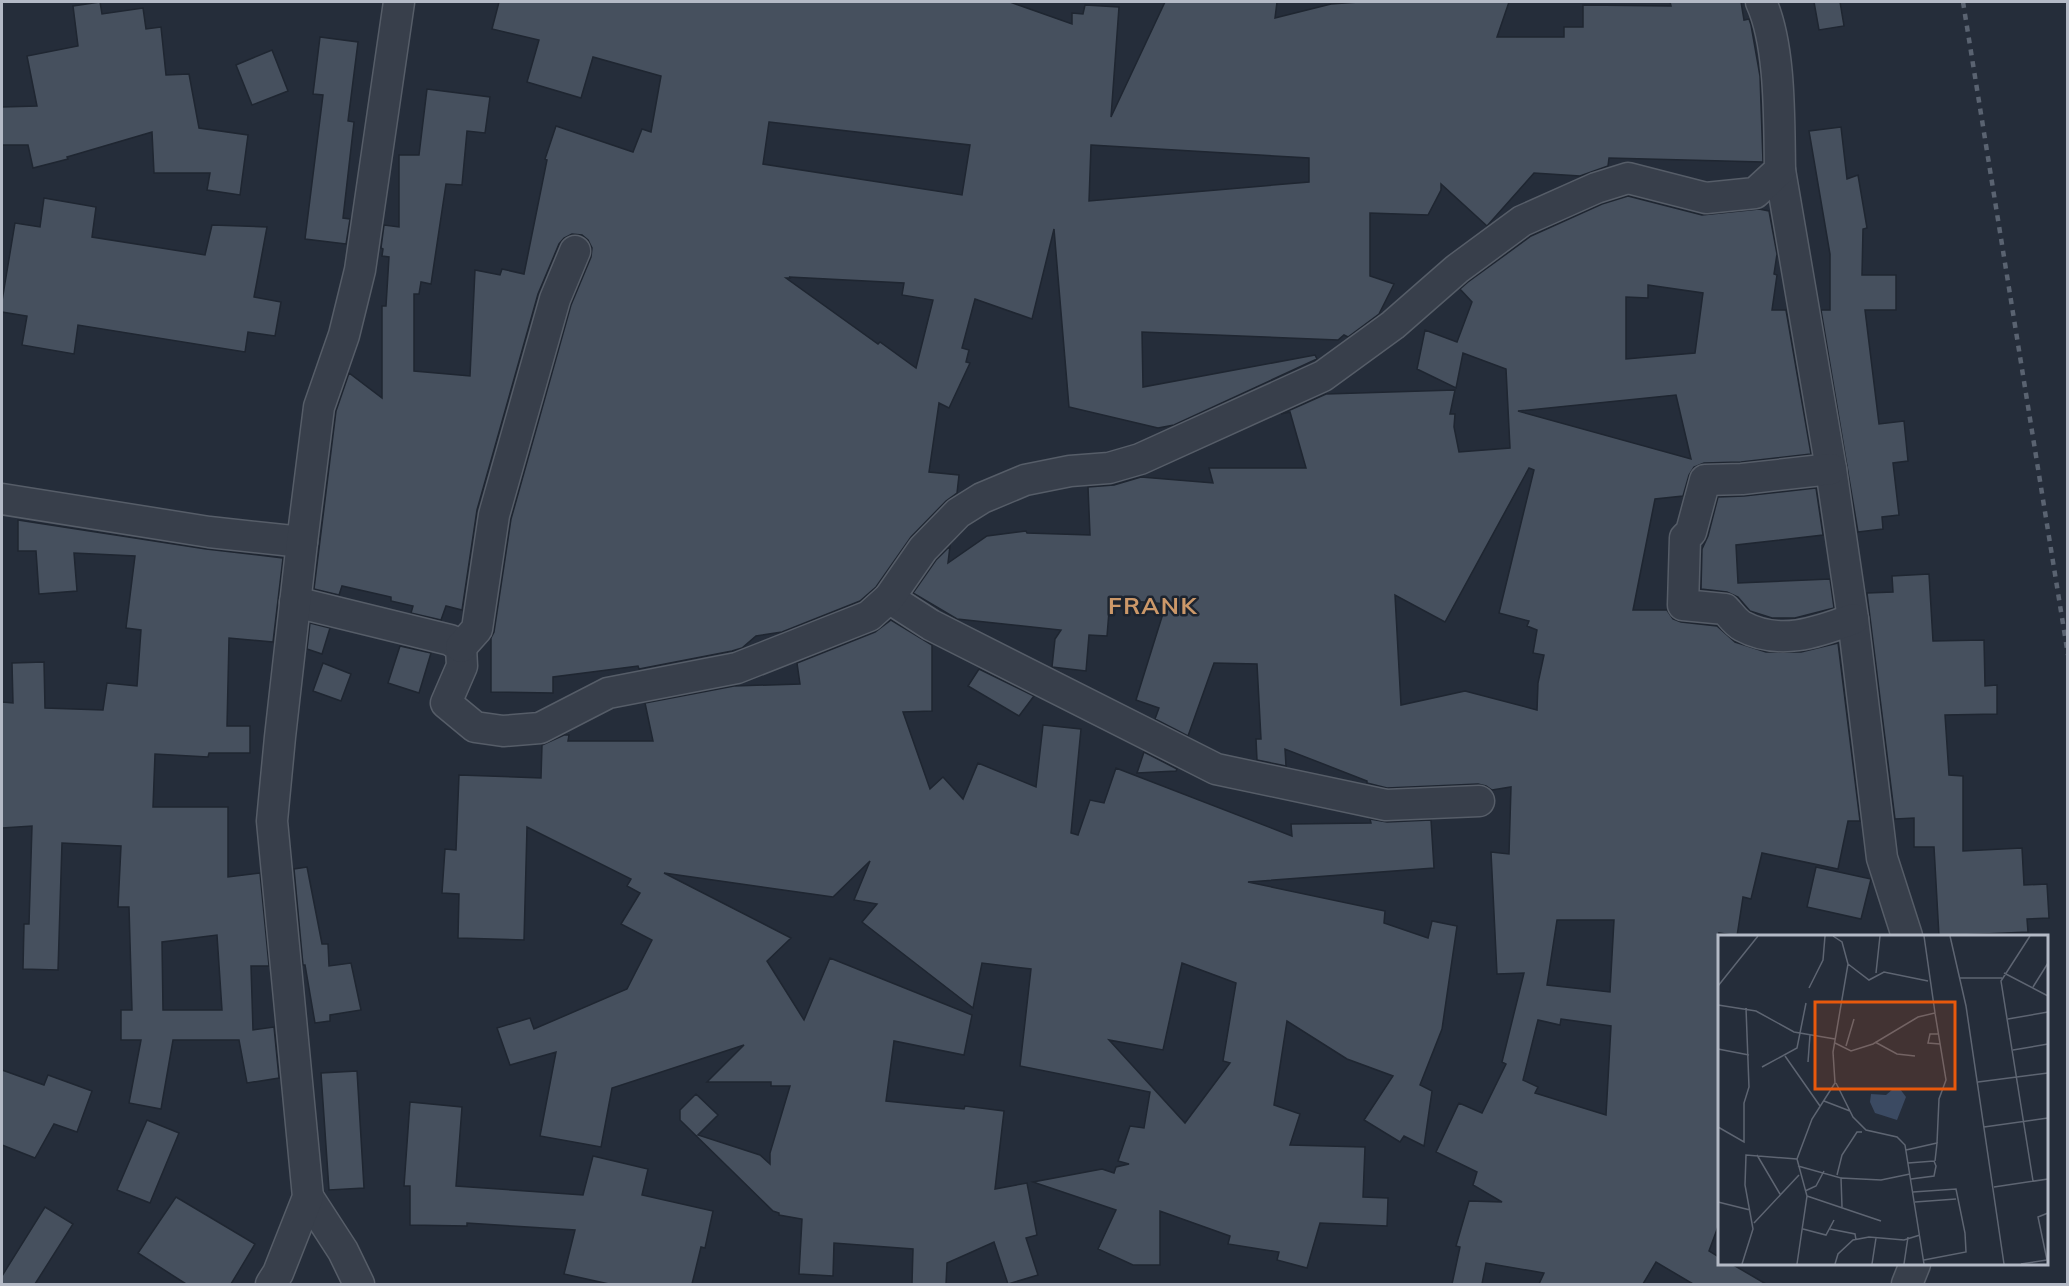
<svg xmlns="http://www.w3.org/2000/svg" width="2069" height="1286" font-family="Mulish,sans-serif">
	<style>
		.building { fill: #46505e; stroke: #1f2631; stroke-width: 1.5; fill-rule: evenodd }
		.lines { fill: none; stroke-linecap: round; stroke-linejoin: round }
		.street-casing { stroke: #565d68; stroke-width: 33 }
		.street { stroke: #383f4b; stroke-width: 30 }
		.rail { stroke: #5a6371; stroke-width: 4.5; stroke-dasharray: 6 6; stroke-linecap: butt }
		.labels { text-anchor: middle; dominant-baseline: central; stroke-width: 5; stroke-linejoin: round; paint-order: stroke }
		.district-label { font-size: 24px; font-weight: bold; letter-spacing: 1.5px; fill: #cc9869; stroke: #1d242f }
		.inset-road { fill: none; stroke: #5e6572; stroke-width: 1.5 }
		.view { fill: #e8590c; fill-opacity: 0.15; stroke: #e8590c; stroke-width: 3 }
		.inset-edge { fill: none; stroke: #b4bac6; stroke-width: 3 }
	</style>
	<rect width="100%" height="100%" fill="#252d3a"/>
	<g class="building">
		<polygon points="100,2 102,14 143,8 146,29 161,27 166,75 189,74 199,128 248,135 240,195 207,190 210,173 154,173 152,132 67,157 68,159 33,168 28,145 2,145 2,107 37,106 27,56 78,46 73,6"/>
		<path d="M499 2H1010L1072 24V13L1083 14 1085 5 1119 7 1111 117 1165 2H1277L1275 18 1331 4 1359 2H1509L1497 37H1564V27H1583V5L1671 6 1670 2H1741L1744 20 1749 19 1751 25 1760 76 1763 162 1609 158 1608 166 1580 176 1534 173 1487 226 1441 184V190L1428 215 1370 213V276L1394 284 1379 314 1348 337 1344 335 1338 340 1142 332 1143 387 1315 355 1317 359 1174 425 1158 428 1069 407 1054 229 1032 319 975 299 962 348 969 350 966 362 970 363 949 408 939 403 929 472 959 475 957 493 946 501 911 537 876 587 860 601 782 632 756 636 742 648 732 651 639 669 638 666 553 677V693L491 692V638L494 632 511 519 571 305 591 257 592 248 588 240 582 235 572 234 564 238 559 244 538 294 477 510 462 610 446 606 441 620 411 613 413 606 391 601V597L342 586 339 595 314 589 336 411 349 373 382 398V306H386L389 257 382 256 383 249 381 248 384 225 399 227V155H419L427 89 490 97 485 133 467 131 462 185 446 184 431 284 421 282 419 294H414V371L470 376 475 270 500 275 502 269 524 274 547 160 545 159 556 126 633 152 642 129 651 132 661 76 593 57 581 98 527 82 539 40 492 29ZM769 122 970 145 962 195 763 164ZM1091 145 1309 158V182L1089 201ZM789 277 904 283 902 295 933 300 916 368 880 342 878 344 786 278H791Z"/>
		<polygon points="1814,2 1840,2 1844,26 1819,30"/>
		<polygon points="320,37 358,42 348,121 354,122 343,218 350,219 346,244 305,239 323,95 313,94"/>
		<polygon points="272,50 288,91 252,105 236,65"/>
		<polygon points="1841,127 1847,179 1858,175 1867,228 1863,229 1862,275 1896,275 1896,310 1865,310 1879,424 1904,421 1908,461 1893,463 1899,515 1882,517 1883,529 1858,532 1821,310 1830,310 1830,254 1809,131"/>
		<path d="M1628 196 1702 215 1759 209 1769 211 1777 254 1774 274 1777 275 1772 310H1786L1811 454 1741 462 1704 463 1694 467 1689 475 1683 496 1655 499 1633 610H1667L1673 619 1681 622 1717 626 1735 642 1766 652H1801L1838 643 1860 821H1848L1838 869 1762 853 1751 899 1743 897 1737 936 1719 933V1224L1709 1251 1719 1257V1263H1730L1766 1284H1693L1656 1262 1643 1284H1539L1544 1273 1486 1263 1482 1284H1452L1460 1247 1456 1246 1469 1201 1502 1202 1473 1185 1477 1172 1436 1152 1459 1103 1482 1113 1506 1064 1502 1062 1524 973 1497 974 1491 852 1509 854 1511 787 1492 790 1486 786 1478 784 1387 788 1367 783V781L1285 749 1286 766 1257 760 1256 739H1261L1257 664 1214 663 1188 736 1155 719 1159 708 1136 700 1166 604 1110 599 1107 636 1089 635 1086 671 1052 667 1055 639 1061 630 957 619 913 593 936 560 950 546 948 563 987 536 1026 531 1027 533 1090 535 1088 487 1114 485 1141 477 1213 483 1209 468H1306L1290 412 1281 414 1326 394 1455 390 1450 414H1455L1454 427 1459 452 1510 448 1506 369 1463 353 1456 388 1417 369 1425 330 1457 342 1472 302 1460 289 1468 282 1531 236 1602 204ZM1648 285 1703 293 1695 353 1626 359V297L1648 298ZM1676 395 1691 459 1518 411ZM1529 468 1534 470 1499 613 1529 621 1527 626 1537 630 1533 653 1544 655 1538 683 1537 710 1465 691 1401 705 1395 595 1445 622ZM1557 920H1614L1610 992 1547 985ZM1561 1019 1611 1026 1606 1115 1535 1093 1538 1087 1523 1080 1538 1020 1560 1025Z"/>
		<polygon points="44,198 96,207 92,237 205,255 212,225 267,227 254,297 281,302 275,336 248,332 245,352 78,325 74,354 22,345 27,316 2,312 2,301 15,223 40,227"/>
		<polygon points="1816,488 1823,535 1736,545 1738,583 1830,579 1834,608 1795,618 1772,618 1750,611 1738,597 1727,592 1701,589 1702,549 1708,536 1718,497 1744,496"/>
		<path d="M18 520 206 549 283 558 273 642 229 638 227 726H250V753H209L208 757 155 754 153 807H228V877L260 873 269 966H251L253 1030 274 1027 279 1078 247 1083 239 1040H173L161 1109 129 1103 141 1040H121V1010H132L129 907H118L121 846 62 843 58 970 23 969 24 924H29L32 826 2 828V702L13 703 12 663 44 662 45 708 103 710 107 683 137 686 141 630 126 628 135 556 74 553 77 591 39 594 36 551H18ZM217 935 222 1010H163L162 942Z"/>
		<polygon points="1929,574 1933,641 1984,640 1985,686 1997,685 1997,714 1945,715 1949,775 1963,776 1963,851 2022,848 2024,885 2047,884 2049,918 2027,919 2028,932 1939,936 1934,847 1914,847 1914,818 1895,819 1867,593 1893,592 1892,576"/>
		<path d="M891 620 932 645V711L903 712 930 789 943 777 963 799 978 763 1036 787 1043 725 1081 729 1071 833 1078 835 1090 800 1104 803 1116 768 1292 836 1291 824 1371 823 1370 819 1387 822 1431 820 1434 868 1248 882 1385 911 1384 923 1428 938 1432 921 1457 926 1442 1029 1420 1085 1432 1091 1424 1146 1404 1136 1400 1142 1364 1120 1393 1076 1347 1059 1287 1021 1274 1105 1300 1114 1290 1145 1365 1147 1363 1197 1388 1198 1387 1226 1320 1223 1307 1268 1277 1260 1279 1252 1228 1244 1230 1236 1160 1211V1265H1133L1098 1249 1116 1210 1033 1182 1102 1169 1114 1173 1116 1167 1129 1164 1118 1161 1130 1126 1144 1128 1150 1092 1020 1066 1031 969 982 963 973 1008 862 922 877 904 854 900 870 861 833 897 664 873 791 938 767 961 804 1020 830 958 972 1015 964 1055 894 1041 886 1101 964 1109 965 1106 1004 1111 995 1189 1027 1183 1037 1235 1026 1238 1038 1275 1008 1284 994 1242 947 1263 946 1284H912L913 1249 834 1243 833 1276 799 1274 802 1219 779 1215V1213L773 1211 680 1120V1110L696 1094 718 1115 698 1135 760 1155 770 1164V1153L790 1086H771V1082H707L744 1045 612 1088 601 1147 540 1136 556 1052 510 1065 497 1028 530 1018 534 1029 627 989 652 940 621 924 640 893 627 886 631 879 527 827 524 940 458 938 459 894 442 893 445 849 456 850 459 775 541 778 542 745 564 735H569L568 741H653L645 703 734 686 800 684 797 663 875 632ZM1182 963 1236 983 1223 1061 1230 1063 1185 1123 1109 1040 1163 1050Z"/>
		<polygon points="310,623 330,628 322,654 307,649"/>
		<polygon points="400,646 431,653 419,693 388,683"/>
		<polygon points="323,663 351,674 341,701 313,691"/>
		<polygon points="979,669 1034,696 1019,716 968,686"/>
		<polygon points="1144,752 1177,769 1176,771 1137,773"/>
		<polygon points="307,867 322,944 328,944 329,966 351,963 361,1010 330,1015 330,1021 315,1023 305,965 303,965 294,869"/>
		<polygon points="1816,867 1871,879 1861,919 1807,907"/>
		<polygon points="2,1070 44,1085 48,1075 92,1091 77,1132 54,1124 35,1158 2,1145"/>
		<polygon points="357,1071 364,1188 329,1190 321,1073"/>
		<polygon points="410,1102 462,1107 456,1186 583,1195 593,1156 648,1169 642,1195 713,1211 705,1248 701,1247 692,1284 609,1284 564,1274 575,1230 467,1223 467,1226 410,1225 410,1186 404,1186"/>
		<polygon points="147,1120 179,1133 150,1203 117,1190"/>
		<polygon points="176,1197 255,1244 231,1284 186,1284 138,1253"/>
		<polygon points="45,1207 73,1224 35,1284 2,1284 2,1276"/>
	</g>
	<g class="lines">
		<defs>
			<g id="street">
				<polyline points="1780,170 1831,469 1853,619 1882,858 1907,936"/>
				<path d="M1831 469 1742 479 1705 480 1691 532 1685 538 1683 605 1725 609C1730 614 1735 622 1742 626 1779 646 1816 633 1853 619"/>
				<polyline points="2,499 209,532 302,542"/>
				<polyline points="889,598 931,625 1216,769 1386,805 1479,801"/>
				<path d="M295 602 450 640 461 647 462 666 446 703 475 727 503 731 540 728 608 693 737 668 869 616 889 598 923 549 958 513 982 498 1025 480 1070 471 1109 468 1140 459 1323 376 1393 325 1457 269 1522 221 1596 188 1628 178 1706 198 1755 193 1780 170C1779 120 1781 46 1761 2"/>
				<polyline points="461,647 477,629 494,515 555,299 575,251"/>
				<polyline points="308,1197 343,1251 359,1284"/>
				<polyline points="271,1284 278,1273 308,1197 272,821 280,737 302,542 319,407 344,335 360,270 399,2"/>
				<polyline points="1907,1284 1915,1264"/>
			</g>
		</defs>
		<use href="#street" class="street-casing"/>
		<use href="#street" class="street"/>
		<polyline class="rail" points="1963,2 2068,655"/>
	</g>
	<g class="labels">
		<g class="district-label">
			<text x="1153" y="605">FRANK</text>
		</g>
	</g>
	<g transform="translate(1718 935)">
		<rect width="330" height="330" fill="#252d3a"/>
		<path d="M175 154H182L188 162 179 185 157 178 152 167 153 159 168 160Z" fill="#3b4a62"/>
		<path class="inset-road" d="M232 1 248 71 286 329M312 1 283 46 315 246M130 29 151 45 166 37 210 46M158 38 162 1M286 38 330 61M241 43H284M0 51 40 1M315 52 330 28M91 53 105 25 107 1M0 70 38 76 76 97 117 104M217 78 228 145 221 164 219 208M290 84 330 77M220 99H212L210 108 222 109M157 107 179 119 197 121M117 108 133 116 155 109 200 82 217 78 206 1M128 111 136 84M0 114 31 120M295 115 330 109M67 121 102 171M90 127 92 100M44 132 79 113 88 68M260 147 330 138M118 148 135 182 148 195 179 202 187 210 206 329M106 166 132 176M0 192 26 207V168L31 152 28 73M266 192 330 183M188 215 219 208 217 226M39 220 62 259M190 228 216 226 218 231 216 241 193 244M80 231 123 243 124 272M119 240 124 220 139 197H144M123 243 163 245 192 239M276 252 330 244M87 256 98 251 106 236M195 257 238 254 247 298 248 317 206 325M89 261 163 286M0 267 32 275M197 267 238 264M36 288 81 240M85 294 108 300 116 285M112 294 137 299 138 305M329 325 320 282 330 278M24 329 35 294 27 250 28 220 79 224M79 329 89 261 79 224 94 184 117 148 115 117 130 29 124 7 115 1M117 329 120 319 135 305 151 302 186 305 202 300M154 329 158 303M186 329 190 302M303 329 329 325"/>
		<path class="view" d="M97 67H237V154H97Z"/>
		<rect width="330" height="330" class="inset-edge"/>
	</g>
	<rect width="2069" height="1286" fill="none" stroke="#b4bac6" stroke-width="6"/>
</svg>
